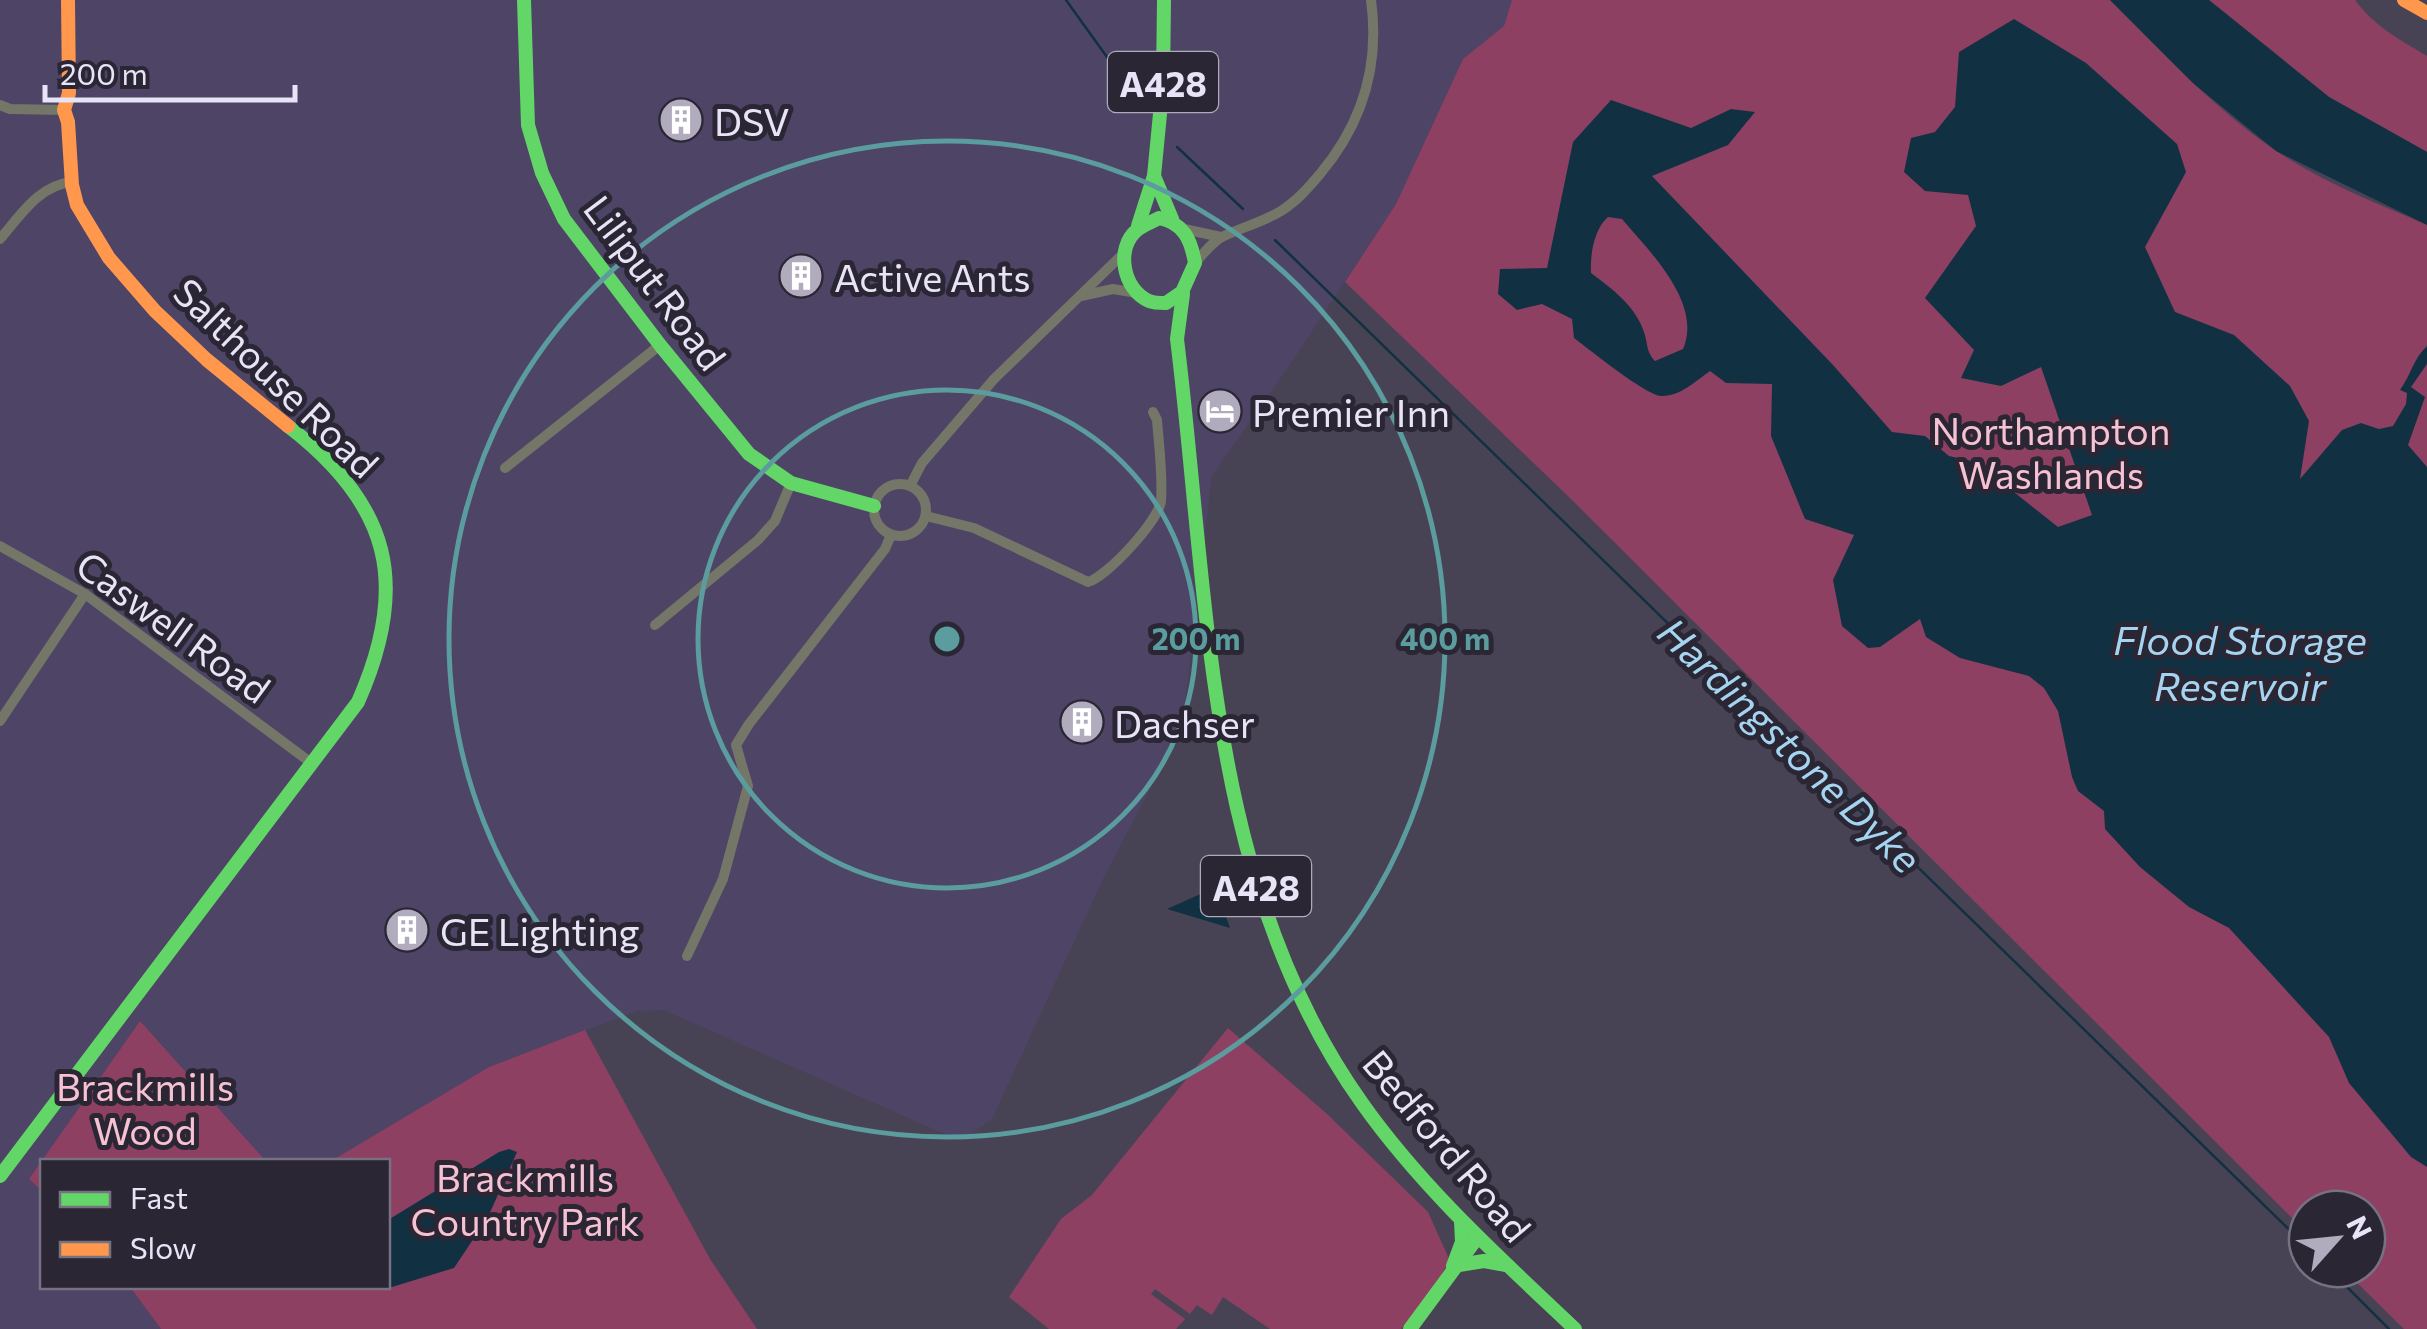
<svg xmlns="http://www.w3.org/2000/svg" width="2427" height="1329" font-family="Commissioner,sans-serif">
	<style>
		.built { fill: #4d4466 }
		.green { fill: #8e4063 }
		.water { fill: #113143; fill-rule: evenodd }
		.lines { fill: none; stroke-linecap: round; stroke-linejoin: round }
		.stream { stroke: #113143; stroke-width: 2.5 }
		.street { stroke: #747667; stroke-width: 10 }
		.fast { stroke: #63d668; stroke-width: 14 }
		.slow { stroke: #ff974d; stroke-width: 14 }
		.ring { fill: none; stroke: #5b9c9e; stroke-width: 5 }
		.labels { text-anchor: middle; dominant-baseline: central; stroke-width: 10; stroke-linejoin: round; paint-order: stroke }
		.shield { fill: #2a2634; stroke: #afabbc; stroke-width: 2.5 }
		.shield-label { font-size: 35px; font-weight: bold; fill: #e8e4f7 }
		.poi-label { font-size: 38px; fill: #e8e4f7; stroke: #2a2634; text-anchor: start }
		.street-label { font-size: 38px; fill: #e8e4f7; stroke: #2a2634 }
		.park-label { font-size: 38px; fill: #f5c1d3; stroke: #2a2634 }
		.water-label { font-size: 40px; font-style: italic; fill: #a5d4f1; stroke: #2a2634 }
		.centre { fill: #5b9c9e; stroke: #2a2634; stroke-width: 5 }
		.ring-label { font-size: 30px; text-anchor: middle; font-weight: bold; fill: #5b9c9e; stroke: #2a2634; stroke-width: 10; stroke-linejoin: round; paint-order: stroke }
	</style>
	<rect width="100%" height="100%" fill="#484354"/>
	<polygon class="built" points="0,0 1512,0 1504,26 1463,59 1396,204 1289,366 1212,476 1182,728 1104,877 992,1119 960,1141 664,1010 637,1011 489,1067 331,1161 266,1161 140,1021 29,1179 42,1191 42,1286 130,1287 161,1329 0,1329"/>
	<g class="green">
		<path d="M1512 0H2110C2162 52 2213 108 2275 150 2321 182 2376 203 2427 225V1329H2404L2343 1269H2367V1209H2307V1233L1570 498 1345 282 1396 204 1463 59 1504 26Z"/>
		<path d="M2209 0H2355C2374 26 2400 40 2427 56V152L2329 97Z"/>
		<polygon points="140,1021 266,1161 42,1162 42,1191 29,1179"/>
		<polygon points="1228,1028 1326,1113 1428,1212 1450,1261 1425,1302 1401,1329 1270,1329 1223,1297 1212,1315 1197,1305 1190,1314 1155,1289 1151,1294 1185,1319 1176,1329 1049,1329 1009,1297 1061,1219 1092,1195"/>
		<polygon points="585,1030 710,1259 757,1329 161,1329 130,1287 388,1286 388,1162 331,1161 489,1067"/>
	</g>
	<g class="water">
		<polygon points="2110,0 2209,0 2329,97 2427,152 2427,225 2276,151 2194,84"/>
		<path d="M2014 19 2086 63 2177 144 2186 172 2145 247 2175 312 2234 335 2290 386 2309 421 2300 479 2342 430 2361 423 2379 429 2393 426 2406 404 2407 393 2400 390C2411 375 2413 359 2427 346V364L2411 387 2425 397 2408 445 2427 467V1167L2411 1157 2349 1083 2329 1037 2229 928 2189 907 2140 867 2105 829 2104 811 2078 791 2072 777 2058 711 2044 688 2029 676 1960 658 1926 637 1920 619 1880 647 1868 648 1842 626 1833 580 1854 535 1805 519 1771 436 1772 384 1726 383 1710 371C1696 381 1679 397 1661 396 1644 394 1590 350 1574 338L1572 319 1542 304 1517 310 1498 294 1500 269 1547 268 1573 142 1611 100 1691 128 1731 109 1755 112 1728 145 1652 176 1833 365 1892 432 1925 436 1949 456 1976 462 2058 527 2092 515 2041 367 2001 386 1961 378 1974 350 1925 298 1976 226 1968 195 1925 191 1904 172 1911 138 1935 132 1955 107 1959 52ZM1608 217 1622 219C1649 251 1703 303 1683 349L1655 361C1646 352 1648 344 1644 332 1635 305 1612 289 1591 273 1590 255 1594 229 1608 217Z"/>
		<polygon points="1216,887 1230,928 1167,909"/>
		<polygon points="509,1149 517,1152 488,1217 454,1268 392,1287 364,1289 351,1287 388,1286 388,1220 499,1152"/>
	</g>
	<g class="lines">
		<g class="stream">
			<polyline points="1066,0 1145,110"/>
			<polyline points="1177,147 1243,209"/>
			<polyline points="1275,240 2307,1247"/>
			<polyline points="2329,1269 2389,1329"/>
		</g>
		<g class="street">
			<polyline points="0,105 10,109 64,110"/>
			<polyline points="1184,229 1221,237"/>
			<path d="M0 239C20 216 39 185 72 182"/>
			<path d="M1196 262C1204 253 1213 241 1224 236 1243 227 1263 222 1281 211 1297 201 1309 187 1320 174 1363 123 1380 66 1371 0"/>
			<polyline points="1081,296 1113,289 1137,293"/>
			<polyline points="505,468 660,345"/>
			<circle cx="900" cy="510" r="26"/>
			<polyline points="910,486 922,463 994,379 1123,254"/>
			<path d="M926 516 974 528 1088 582C1107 577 1159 520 1161 501 1163 475 1159 446 1157 420L1153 412"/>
			<polyline points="0,546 85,594 310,762"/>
			<polyline points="655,625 758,540 775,521 791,483"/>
			<polyline points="0,721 85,594"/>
			<polyline points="687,956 723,879 748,786 736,745 749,724 885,549 891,535"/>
		</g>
		<g class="fast">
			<polyline points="524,0 528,125 542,173 564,219 660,345 749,454 791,483 874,506"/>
			<polyline points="1164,0 1163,83 1154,176 1172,219"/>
			<path d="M1159 218C1184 223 1191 240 1195 263L1182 292 1166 303C1160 303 1154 303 1149 301 1123 290 1115 248 1137 230 1143 225 1152 222 1159 218Z"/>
			<polyline points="1138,226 1154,176"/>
			<path d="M1183 294 1177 339C1209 597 1205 883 1362 1103 1422 1188 1500 1258 1575 1329"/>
			<path d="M0 1176 358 702C410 585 391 505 288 426"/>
			<polyline points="1461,1221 1462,1242 1453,1266 1484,1261 1506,1265"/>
			<polyline points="1410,1329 1477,1238"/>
		</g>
		<g class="slow">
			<polyline points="68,0 69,93 64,110 68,122 72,185 77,205 109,258 155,311 207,360 288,426"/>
			<polyline points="2404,0 2427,13"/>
		</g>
	</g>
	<g class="ring">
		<circle cx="947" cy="639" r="249"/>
		<circle cx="947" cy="639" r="498"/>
	</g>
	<defs>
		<symbol id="building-disc" viewBox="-11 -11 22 22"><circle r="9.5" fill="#b0acbe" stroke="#2a2634"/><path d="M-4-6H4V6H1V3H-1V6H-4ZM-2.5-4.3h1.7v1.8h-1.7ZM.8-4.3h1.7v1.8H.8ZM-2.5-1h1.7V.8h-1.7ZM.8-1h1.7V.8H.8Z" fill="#fff"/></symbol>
		<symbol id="hotel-disc" viewBox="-11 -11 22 22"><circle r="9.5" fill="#b0acbe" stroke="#2a2634"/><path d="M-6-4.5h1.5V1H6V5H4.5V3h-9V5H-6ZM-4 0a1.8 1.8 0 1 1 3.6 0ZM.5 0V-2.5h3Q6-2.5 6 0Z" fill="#fff"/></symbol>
	</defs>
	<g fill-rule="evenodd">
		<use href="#building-disc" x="656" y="95" width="50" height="50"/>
		<use href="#building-disc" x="776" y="251" width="50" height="50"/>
		<use href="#hotel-disc" x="1195" y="386" width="50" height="50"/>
		<use href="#building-disc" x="1057" y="697" width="50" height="50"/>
		<use href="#building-disc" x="382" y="905" width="50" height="50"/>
	</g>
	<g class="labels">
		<g class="shield">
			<rect x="1108" y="52" width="110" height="60" rx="8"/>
			<rect x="1201" y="856" width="110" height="60" rx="8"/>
		</g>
		<g class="shield-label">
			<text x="1163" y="82">A428</text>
			<text x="1256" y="886">A428</text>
		</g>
		<g class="poi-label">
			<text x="714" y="120">DSV</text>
			<text x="834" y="276">Active Ants</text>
			<text x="1252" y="411">Premier Inn</text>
			<text x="1114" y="722">Dachser</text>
			<text x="440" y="930">GE Lighting</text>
		</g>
		<g class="street-label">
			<text transform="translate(656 282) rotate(53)">Liliput Road</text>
			<text transform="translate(277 377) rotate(44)">Salthouse Road</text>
			<text transform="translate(174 626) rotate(36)">Caswell Road</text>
			<text transform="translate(1448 1145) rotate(50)">Bedford Road</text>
		</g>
		<g class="park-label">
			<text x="2051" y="429">Northampton<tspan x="2051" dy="44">Washlands</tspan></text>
			<text x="145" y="1085">Brackmills<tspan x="145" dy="44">Wood</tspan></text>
			<text x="525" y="1176">Brackmills<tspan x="525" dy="44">Country Park</tspan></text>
		</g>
		<g class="water-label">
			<text x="2240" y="638">Flood Storage<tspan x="2240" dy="46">Reservoir</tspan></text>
			<text transform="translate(1791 744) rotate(44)">Hardingstone Dyke</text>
		</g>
	</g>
	<circle cx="947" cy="639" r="15" class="centre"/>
	<g class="ring-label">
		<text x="1196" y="650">200 m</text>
		<text x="1445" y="650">400 m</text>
	</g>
	<rect x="40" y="1159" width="350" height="130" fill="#2a2634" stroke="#767282" stroke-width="2.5"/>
	<rect x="60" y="1192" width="50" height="15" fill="#63d668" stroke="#767282" stroke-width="2.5"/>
	<text x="130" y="1209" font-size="30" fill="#e8e4f7">Fast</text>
	<rect x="60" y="1242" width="50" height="15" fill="#ff974d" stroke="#767282" stroke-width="2.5"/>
	<text x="130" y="1259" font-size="30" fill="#e8e4f7">Slow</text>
	<g transform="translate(2337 1239) rotate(63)"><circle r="48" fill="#2a2634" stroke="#767282" stroke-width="2.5"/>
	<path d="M0-8L18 38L0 25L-18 38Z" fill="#b0acbe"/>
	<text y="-15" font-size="28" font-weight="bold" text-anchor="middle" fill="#e8e4f7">N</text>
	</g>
	<path d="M45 85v15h250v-15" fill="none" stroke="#e8e4f7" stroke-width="5"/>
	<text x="60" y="85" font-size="30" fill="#e8e4f7" stroke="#2a2634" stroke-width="8" paint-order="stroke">200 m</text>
</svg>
